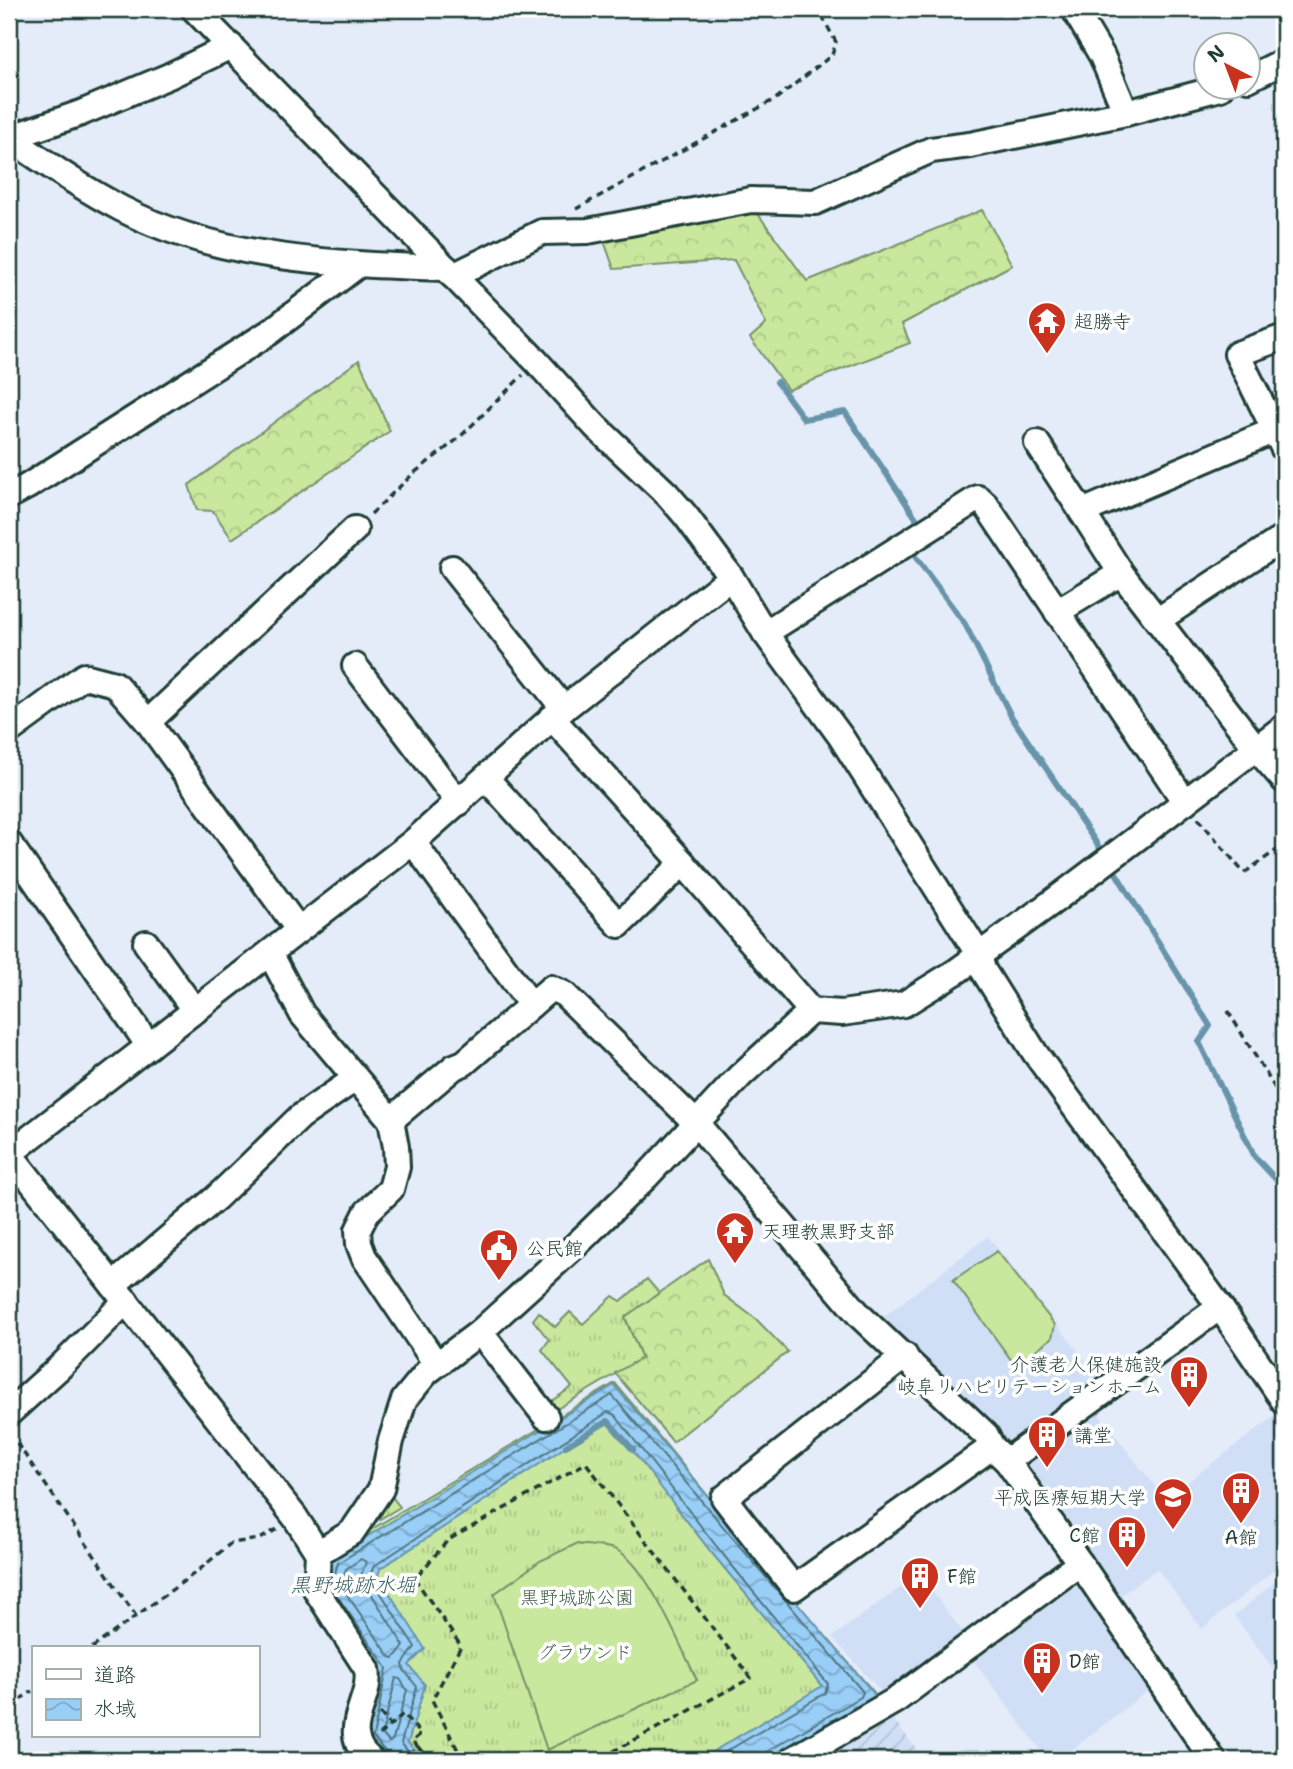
<svg xmlns="http://www.w3.org/2000/svg" width="1293" height="1769" font-family="'Shantell Sans','Klee One',sans-serif">
	<style>
		.built { fill: #d1dff6 }
		.industrial { fill: url(#industrial-furrows) }
		.grass { fill: url(#grass-tufts); stroke: #749269; stroke-width: 2 }
		.forest { fill: url(#forest-crowns); stroke: #749269; stroke-width: 2 }
		.pitch { fill: #cae79e; stroke: #749269; stroke-width: 2 }
		.water { fill: url(#water-waves); stroke: #6894a9; stroke-width: 2 }
		.lines { fill: none; stroke-linecap: round; stroke-linejoin: round }
		.shore { stroke: #507782; stroke-width: 2 }
		.stream { stroke: #6894a9; stroke-width: 6 }
		.minor-casing { stroke: #1f3d34; stroke-width: 30 }
		.path { stroke: #1f3d34; stroke-width: 3.5; stroke-dasharray: 7 5; stroke-linecap: butt }
		.minor { stroke: #fff; stroke-width: 24 }
		.labels { text-anchor: middle; dominant-baseline: central; stroke-width: 7; stroke-linejoin: round; paint-order: stroke }
		.poi-label { font-size: 19px; fill: #1f3d34; stroke: #fff; text-anchor: start }
		.park-label { font-size: 19px; fill: #415f49; stroke: #fff }
		.water-label { font-size: 21px; font-style: italic; fill: #3e6165; stroke: #fff }
	</style>
	<defs>
		<pattern id="industrial-furrows" width="10" height="10" patternUnits="userSpaceOnUse" patternTransform="scale(1.75)"><rect width="10" height="10" fill="#d1dff6"/><path d="M-1 1l2-2M0 10L10 0M9 11l2-2" fill="none" stroke="#b3c0d4"/></pattern>
		<pattern id="grass-tufts" width="24" height="20" patternUnits="userSpaceOnUse" patternTransform="scale(1.75)"><rect width="24" height="20" fill="#cae79e"/><path d="M3 7l-1-3M5 7V3M7 7l1-3M15 17l-1-3M17 17v-4M19 17l1-3" fill="none" stroke="#adc789"/></pattern>
		<pattern id="forest-crowns" width="20" height="18" patternUnits="userSpaceOnUse" patternTransform="scale(1.75)"><rect width="20" height="18" fill="#cae79e"/><path d="M2 6a3 3 0 1 1 6 0M12 15a3 3 0 1 1 6 0" fill="none" stroke="#adc789"/></pattern>
		<pattern id="water-waves" width="16" height="10" patternUnits="userSpaceOnUse" patternTransform="scale(1.75)"><rect width="16" height="10" fill="#99cef7"/><path d="M0 5q4-4 8 0t8 0" fill="none" stroke="#7ca8c9"/></pattern>
	</defs>
	<rect width="100%" height="100%" fill="#e4ecfa"/>
	<filter id="ink" filterUnits="userSpaceOnUse"><feTurbulence type="fractalNoise" baseFrequency=".0143" numOctaves="2"/><feDisplacementMap in="SourceGraphic" scale="14" xChannelSelector="R" yChannelSelector="G"/><feConvolveMatrix kernelMatrix="1 2 1 2 8 2 1 2 1" color-interpolation-filters="sRGB"/></filter>
	<g filter="url(#ink)">
		<g class="built">
			<polygon points="988,1236 1106,1387 1011,1455 878,1321"/>
			<polygon points="1093,1407 1165,1499 1284,1409 1284,1562 1202,1629 1157,1569 1113,1601 1017,1462"/>
			<polygon points="1081,1572 1155,1685 1059,1760 1048,1760 967,1652"/>
			<polygon points="919,1574 969,1640 884,1695 832,1637"/>
			<polygon points="1284,1574 1284,1683 1234,1616"/>
		</g>
		<polygon class="industrial" points="886,1710 925,1760 801,1760"/>
		<g class="grass">
			<polygon points="647,1279 659,1293 625,1318 642,1358 552,1412 547,1404 572,1387 542,1350 549,1340 533,1320 539,1312 555,1327 570,1312 583,1324 613,1296 621,1301"/>
			<polygon points="615,1383 782,1586 878,1697 769,1760 381,1760 378,1671 322,1589 327,1556"/>
			<polygon points="389,1493 400,1507 355,1534"/>
		</g>
		<g class="forest">
			<polygon points="737,205 758,214 807,281 982,210 1012,265 902,324 910,343 788,390 750,338 766,324 734,260 614,269 604,241"/>
			<polygon points="359,360 390,431 232,539 213,511 197,510 189,485"/>
			<polygon points="708,1259 724,1295 756,1319 788,1352 673,1442 615,1373 642,1358 625,1317"/>
		</g>
		<g class="pitch">
			<polygon points="997,1251 1055,1325 1052,1338 1015,1365 953,1280"/>
			<path d="M576 1544C588 1546 603 1545 614 1549 645 1559 682 1650 697 1680L547 1750 494 1594 540 1561Z"/>
		</g>
		<polygon class="water" points="614,1385 876,1696 766,1760 699,1760 822,1686 711,1552 608,1419 380,1569 378,1575 425,1649 409,1665 425,1685 408,1743 425,1760 383,1760 365,1740 380,1670 323,1588 332,1558"/>
		<g class="lines">
			<g class="shore">
				<polygon points="361,1559 366,1562 362,1573 364,1582 404,1646 394,1658 390,1657 341,1586 346,1569"/>
				<polygon points="396,1678 400,1679 407,1690 393,1739 389,1742 382,1734"/>
				<polyline points="388,1760 387,1754 373,1737 387,1668 331,1587 338,1563 612,1395 863,1692 861,1697 768,1751 764,1760"/>
				<polyline points="415,1760 401,1743 417,1687 404,1670 403,1664 415,1647 372,1579 371,1573 374,1566 608,1412 615,1415 717,1547 828,1684 825,1693 712,1760"/>
			</g>
			<g class="stream">
				<polyline points="777,382 804,419 845,412 920,524"/>
				<polyline points="908,547 965,624 1011,716 1105,856"/>
				<polyline points="1111,865 1210,1026 1199,1042 1255,1157 1284,1188"/>
				<polyline points="566,1446 608,1421 633,1450"/>
			</g>
			<defs>
				<g id="minor">
					<polyline points="194,9 536,361 595,426 667,494 686,516 731,577 765,633 841,737 979,955 983,970 1035,1053 1220,1307 1284,1401"/>
					<polyline points="1074,9 1102,56 1126,113"/>
					<polyline points="1248,79 1284,61"/>
					<path d="M9 138C46 163 83 189 122 209 221 260 337 264 446 268"/>
					<polyline points="9,138 81,113 169,76 231,46"/>
					<polyline points="453,276 542,232 588,231 751,200 815,202 931,150 970,145 1126,113 1220,88"/>
					<polyline points="1284,337 1237,354 1284,449"/>
					<polyline points="1275,430 1082,512 1121,573 1256,748 1284,780"/>
					<polyline points="1037,443 1082,512"/>
					<polyline points="9,496 28,486 270,332 358,265"/>
					<polyline points="452,568 564,709"/>
					<polyline points="1057,612 1121,573"/>
					<polyline points="1158,620 1284,537"/>
					<polyline points="765,633 978,498 986,505 1185,802"/>
					<polyline points="355,666 459,803"/>
					<polyline points="552,718 683,863 811,1011"/>
					<polyline points="148,722 355,529"/>
					<polyline points="9,731 84,676 115,684 148,722 298,929"/>
					<polyline points="486,778 619,925 683,863"/>
					<polyline points="413,842 531,1005"/>
					<polyline points="9,843 149,1046"/>
					<polyline points="146,943 195,1011"/>
					<polyline points="270,953 302,1014 391,1120 396,1147 397,1167 391,1189 367,1212 358,1230 359,1244 364,1257 436,1364"/>
					<polyline points="391,1120 454,1067 464,1063 551,988 564,994 697,1124 860,1316 986,1435 992,1447 1007,1461 1080,1563 1213,1760"/>
					<path d="M9 1153 295 1517 318 1553 316 1590 367 1669C373 1702 336 1731 371 1760"/>
					<polyline points="9,1154 413,842 552,718 731,577"/>
					<polyline points="113,1285 216,1198 300,1117 355,1079"/>
					<polyline points="480,1332 546,1417"/>
					<polyline points="905,1356 724,1498 794,1588 992,1447"/>
					<polyline points="9,1413 61,1366 126,1301"/>
					<polyline points="1007,1461 1220,1307"/>
					<polyline points="318,1553 352,1532 381,1489 391,1441 404,1400 427,1372 480,1332 577,1244 646,1177 740,1076 811,1011 842,1013 904,1004 957,971 1055,900 1284,727"/>
					<polyline points="792,1760 896,1700 1080,1563"/>
				</g>
			</defs>
			<use href="#minor" class="minor-casing"/>
			<g class="path">
				<polyline points="576,209 777,98 832,55 836,42 818,9"/>
				<polyline points="371,514 414,473 459,438 523,375"/>
				<polyline points="1198,818 1244,873 1284,845"/>
				<polyline points="1228,1011 1284,1103"/>
				<polyline points="10,1433 136,1616"/>
				<polyline points="92,1648 199,1570 231,1543 260,1539 279,1528"/>
				<polyline points="9,1706 33,1691"/>
				<polyline points="380,1713 390,1725"/>
				<polyline points="379,1735 403,1714 421,1734 412,1741 418,1747 402,1760"/>
				<polyline points="418,1747 429,1760"/>
				<polyline points="463,1760 432,1700 461,1646 415,1579 448,1540 586,1463 751,1678 597,1760"/>
			</g>
			<use href="#minor" class="minor"/>
		</g>
	</g>
	<defs>
		<symbol id="temple-pin" viewBox="-11 -11 22 30"><path d="M0 17L-7.5 6A9.5 9.5 0 1 1 7.5 6Z" fill="#c8321e" stroke="#fff"/><path d="M0-6L5-2H3V0L6.5 2.5H4V6H1.5V3h-3V6H-4V2.5H-6.5L-3 0V-2H-5Z" fill="#fff"/></symbol>
		<symbol id="civic-pin" viewBox="-11 -11 22 30"><path d="M0 17L-7.5 6A9.5 9.5 0 1 1 7.5 6Z" fill="#c8321e" stroke="#fff"/><path d="M-.6-6.5H3V-4.5H.6V-3L4-1V1h2V6H-6V1h2V-1L-.6-3ZM-1.2 2.5V6h2.4V2.5Z" fill="#fff"/></symbol>
		<symbol id="building-pin" viewBox="-11 -11 22 30"><path d="M0 17L-7.5 6A9.5 9.5 0 1 1 7.5 6Z" fill="#c8321e" stroke="#fff"/><path d="M-4-6H4V6H1V3H-1V6H-4ZM-2.5-4.3h1.7v1.8h-1.7ZM.8-4.3h1.7v1.8H.8ZM-2.5-1h1.7V.8h-1.7ZM.8-1h1.7V.8H.8Z" fill="#fff"/></symbol>
		<symbol id="university-pin" viewBox="-11 -11 22 30"><path d="M0 17L-7.5 6A9.5 9.5 0 1 1 7.5 6Z" fill="#c8321e" stroke="#fff"/><path d="M0-5L7-2L0 1L-7-2ZM-4 1L0 2.5L4 1V4Q0 6-4 4Z" fill="#fff"/></symbol>
	</defs>
	<g fill-rule="evenodd">
		<use href="#temple-pin" x="1025" y="299" width="44" height="60"/>
		<use href="#temple-pin" x="713" y="1209" width="44" height="60"/>
		<use href="#civic-pin" x="477" y="1226" width="44" height="60"/>
		<use href="#building-pin" x="1167" y="1353" width="44" height="60"/>
		<use href="#building-pin" x="1025" y="1413" width="44" height="60"/>
		<use href="#building-pin" x="1219" y="1469" width="44" height="60"/>
		<use href="#university-pin" x="1151" y="1475" width="44" height="60"/>
		<use href="#building-pin" x="1105" y="1513" width="44" height="60"/>
		<use href="#building-pin" x="898" y="1554" width="44" height="60"/>
		<use href="#building-pin" x="1020" y="1639" width="44" height="60"/>
	</g>
	<g class="labels">
		<g class="poi-label">
			<text x="1074" y="321">超勝寺</text>
			<text x="762" y="1231">天理教黒野支部</text>
			<text x="526" y="1248">公民館</text>
			<text x="1162" y="1364" text-anchor="end">介護老人保健施設<tspan x="1162" dy="22">岐阜リハビリテーションホーム</tspan></text>
			<text x="1074" y="1435">講堂</text>
			<text x="1146" y="1497" text-anchor="end">平成医療短期大学</text>
			<text x="1100" y="1535" text-anchor="end">C館</text>
			<text x="1241" y="1537" text-anchor="middle">A館</text>
			<text x="947" y="1576">F館</text>
			<text x="1069" y="1661">D館</text>
		</g>
		<g class="park-label">
			<text x="577" y="1597">黒野城跡公園</text>
			<text x="585" y="1652">グラウンド</text>
		</g>
		<g class="water-label">
			<text x="353" y="1585">黒野城跡水堀</text>
		</g>
	</g>
	<rect width="1293" height="1769" fill="none" stroke="#fff" stroke-width="35"/>
	<rect x="18" y="18" width="1258" height="1734" fill="none" stroke="#1f3d34" stroke-width="2.5" filter="url(#ink)"/>
	<rect x="32" y="1646" width="228" height="91" fill="#ffffff" stroke="#a5b1ae" stroke-width="2"/>
	<rect x="46" y="1669" width="35" height="10" fill="#ffffff" stroke="#a5b1ae" stroke-width="2"/>
	<text x="94" y="1682" font-size="21" fill="#1f3d34">道路</text>
	<rect x="46" y="1699" width="35" height="21" fill="url(#water-waves)" stroke="#a5b1ae" stroke-width="2"/>
	<text x="94" y="1716" font-size="21" fill="#1f3d34">水域</text>
	<g transform="translate(1227 66) rotate(318)"><circle r="33" fill="#ffffff" stroke="#a5b1ae" stroke-width="2"/>
	<path d="M0-5L12 26L0 18L-12 26Z" fill="#c8321e"/>
	<text y="-10" font-size="19" font-weight="bold" text-anchor="middle" fill="#1f3d34">N</text>
	</g>
</svg>
